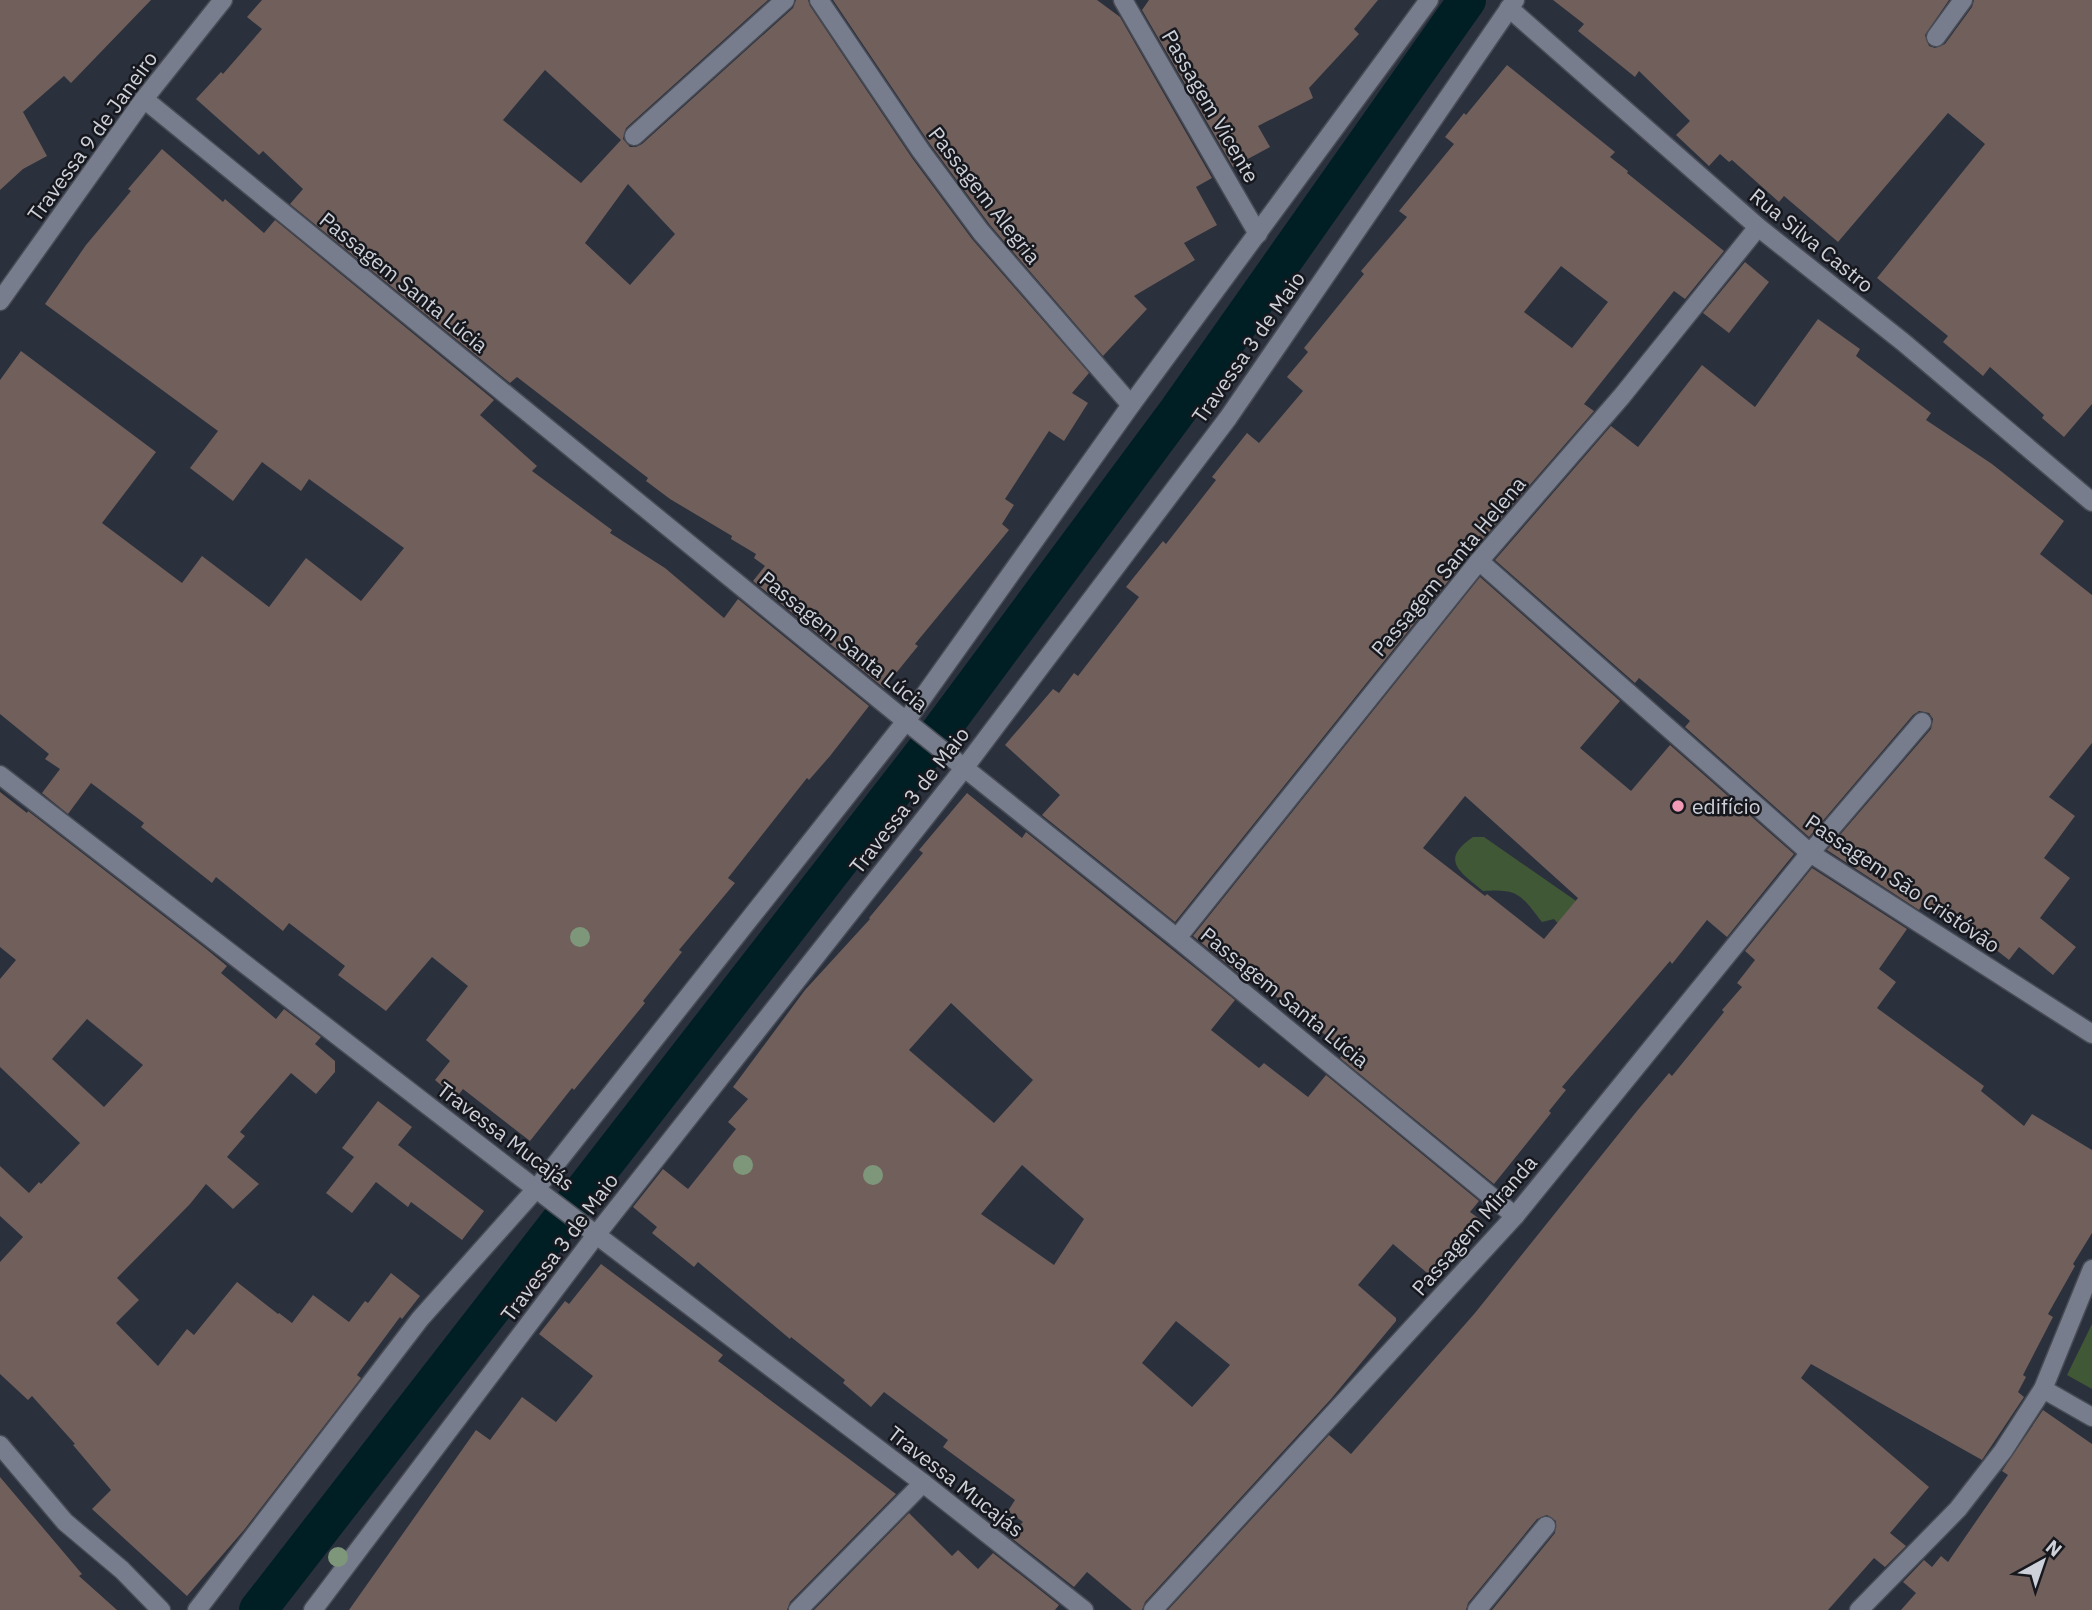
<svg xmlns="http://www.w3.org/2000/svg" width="2092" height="1610" font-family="'IBM Plex Sans',sans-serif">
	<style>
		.green { fill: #405835 }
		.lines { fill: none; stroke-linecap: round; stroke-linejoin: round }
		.canal { stroke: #001f25; stroke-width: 38 }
		.building { fill: #705f5b; fill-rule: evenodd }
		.lane-casing { stroke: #484c56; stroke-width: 21 }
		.street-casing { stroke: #484c56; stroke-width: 21 }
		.secondary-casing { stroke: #484c56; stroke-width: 21 }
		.lane { stroke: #777d8c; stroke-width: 18 }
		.street { stroke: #777d8c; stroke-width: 18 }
		.secondary { stroke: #777d8c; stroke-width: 18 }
		.tree { fill: #7e977b }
		.poi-dot { fill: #f09ab6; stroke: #16181e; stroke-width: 2.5 }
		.labels { text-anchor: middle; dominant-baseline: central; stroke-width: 5; stroke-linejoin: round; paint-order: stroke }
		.street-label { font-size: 21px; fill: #ced1d9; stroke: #16181e }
		.poi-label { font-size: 21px; fill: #ced1d9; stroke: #16181e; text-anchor: start }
	</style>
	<rect width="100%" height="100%" fill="#2b303d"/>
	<g class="green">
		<path d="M1473 837H1484L1579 903 1614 855 1563 929 1554 919 1542 922C1521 896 1520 888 1483 891 1460 872 1439 860 1473 837Z"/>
		<polygon points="2092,1324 2092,1389 2067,1375"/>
	</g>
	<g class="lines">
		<polyline class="canal" points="258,1610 932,742 1179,409 1467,0"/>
	</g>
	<g class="building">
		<polygon points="0,0 151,0 71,83 64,76 23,112 47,156 23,169 0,190"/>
		<path d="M262 0H768L626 128 623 139 630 147H636L642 144 793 8 796 0H808L810 6 912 158 972 239 1089 373 1072 393 1088 403 1064 441 1049 431 1005 499 1014 505 1002 524 1009 530 915 644 918 646 884 688 753 581 765 566 754 558 756 554 731 539 732 536 670 499 646 481 648 478 517 377 510 383 290 204 303 189 263 151 259 155 196 99 221 72 223 74 262 29 247 17ZM545 70 621 140 581 183 503 120ZM628 184 675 234 630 285 585 243Z"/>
		<polygon points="833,0 1097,0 1120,17 1212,178 1196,187 1217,225 1184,243 1195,260 1134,296 1147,309 1103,356 990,225 930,144"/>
		<polygon points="1149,0 1378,0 1354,29 1359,34 1309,88 1313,98 1258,126 1270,147 1233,167 1142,10"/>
		<polygon points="1553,0 1949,0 1925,35 1929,46 1935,48 1945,44 1972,7 1974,0 2092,0 2092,404 2064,437 2042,418 2044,415 1990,367 1983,376 1943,342 1948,336 1877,278 1985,144 1948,113 1838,242 1784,196 1779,202 1732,160 1729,162 1720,154 1709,166 1676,135 1690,121 1639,71 1635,77 1578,31 1584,24"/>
		<path d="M1507 65 1615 152 1610 157 1628 171 1627 173 1724 251 1685 299 1674 291 1584 404 1594 411 1470 554 1175 922 1042 815 1060 795 1005 745 1053 689 1059 693 1074 673 1078 676 1139 597 1126 587 1163 541 1166 544 1216 480 1212 477 1247 433 1259 443 1303 391 1287 377 1308 352 1304 348 1364 274 1361 271 1407 217 1399 211 1454 144 1445 137 1464 113 1466 115ZM1561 266 1608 302 1572 348 1524 312Z"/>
		<polygon points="162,149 223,202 225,199 264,233 275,220 494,400 480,415 537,466 532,471 612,530 610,533 665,568 724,618 738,599 869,706 830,756 809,780 807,778 728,878 735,883 679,950 682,952 643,1001 645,1003 574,1090 572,1088 530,1141 463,1089 456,1098 435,1080 450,1061 426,1040 468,986 432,957 386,1011 338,975 345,966 289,923 283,931 216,877 212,883 141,827 144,823 91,783 68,814 42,793 60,769 45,759 49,754 0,714 0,380 21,351 156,452 102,523 182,583 202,556 269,607 306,558 361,601 404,548 309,479 301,491 262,462 233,501 190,468 218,431 45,304 86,245 131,191 128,189"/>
		<polygon points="1745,262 1769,282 1729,333 1703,313"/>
		<polygon points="1818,319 1860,349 1856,356 1931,413 1926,420 1992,464 2064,521 2040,554 2092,595 2092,743 2049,797 2075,816 2044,858 2070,878 2040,918 2076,947 2053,975 2019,947 2009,960 1958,920 1953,926 1923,903 1919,910 1827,850 1931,729 1933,719 1929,713 1919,711 1913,715 1809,837 1685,727 1690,721 1639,678 1635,683 1495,560 1611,426 1638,447 1702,365 1755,407"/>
		<path d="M1480 577 1620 701 1580 748 1631 791 1670 745 1794 854 1727 937 1707 920 1672 964 1670 961 1562 1087 1566 1090 1549 1111 1551 1113 1494 1184 1340 1058 1346 1051 1274 995 1272 997 1251 979 1249 982 1193 936ZM1465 796 1578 898 1544 939 1487 894 1485 896 1423 848Z"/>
		<path d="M0 792 27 813 28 811 205 948 227 966 221 973 276 1019 284 1009 321 1037 315 1044 335 1061V1072L316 1094 291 1073 240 1132 245 1136 227 1157 259 1184 233 1209 206 1184 190 1204 117 1278 139 1300 116 1323 158 1366 187 1329 194 1335 237 1282 278 1314 279 1313 292 1323 313 1295 349 1322 365 1301 368 1303 391 1273 420 1296 402 1319 400 1317 357 1375 361 1378 244 1530 187 1596 92 1509 111 1490 73 1445 75 1444 32 1396 28 1400 0 1374V1262L23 1237 0 1216V1166L29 1193 39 1182 41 1184 80 1143 0 1067V979L16 960 0 947ZM87 1019 143 1065 104 1107 52 1059Z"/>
		<path d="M967 793 1022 838 1026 832 1235 1000 1211 1030 1259 1068 1264 1063 1308 1097 1326 1075 1479 1201 1470 1212 1481 1220 1433 1278 1393 1244 1358 1285 1396 1318V1321L1331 1399 1145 1602 1142 1610H1132L1087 1572 1074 1587 1009 1536 1023 1522 1008 1511 1015 1500 943 1447 948 1440 884 1392 871 1407 843 1383 845 1380 791 1337 790 1339 698 1262 694 1267 652 1233 657 1227 633 1207 663 1169 688 1189 736 1129 728 1122 748 1099 733 1087 805 990 870 919 869 918 923 853 919 850ZM951 1003 1033 1080 994 1123 909 1050ZM1022 1165 1084 1219 1054 1265 981 1214ZM1176 1321 1230 1365 1192 1407 1142 1363Z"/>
		<polygon points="1812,868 1907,929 1879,969 1896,982 1877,1008 1984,1086 1981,1091 2024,1126 2032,1114 2092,1150 2092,1233 2073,1264 2075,1266 2048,1314 2053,1317 2023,1375 2026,1377 2018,1392 2024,1397 1982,1460 1811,1364 1801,1378 1929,1487 1890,1533 1906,1546 1885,1567 1874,1558 1828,1610 1492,1610 1555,1533 1556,1521 1547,1515 1537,1519 1468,1603 1466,1610 1168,1610 1329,1435 1351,1454 1475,1313 1637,1111 1669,1073 1672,1076 1724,1012 1722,1010 1742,987 1737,983 1755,960 1745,951"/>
		<polygon points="378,1101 412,1127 398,1145 484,1211 462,1240 411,1202 408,1207 376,1182 352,1213 326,1193 354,1157 342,1148"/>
		<polygon points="601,1264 723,1355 718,1361 896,1494 790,1602 787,1610 349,1610 476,1430 490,1440 522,1397 556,1422 593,1376 539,1334 565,1301 569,1304"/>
		<polygon points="2043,1410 2092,1444 2092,1610 1901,1610 1916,1593 1903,1582 1924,1560 1932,1567 1941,1556 1948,1562 2008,1475 2002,1471"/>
		<polygon points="0,1477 82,1574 79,1576 117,1610 0,1610"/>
		<polygon points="909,1513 952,1556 958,1550 978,1569 993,1553 1059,1605 1055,1610 814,1610"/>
	</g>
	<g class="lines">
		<defs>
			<g id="lane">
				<polyline points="819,0 921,151 981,232 1131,405"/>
				<polyline points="1936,37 1963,0"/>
				<polyline points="634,136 785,0"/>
			</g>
			<g id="street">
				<polyline points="1123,0 1258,234"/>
				<polyline points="1509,8 1758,227 1903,342 2092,502"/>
				<polyline points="144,99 912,726 1177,938 1515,1216"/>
				<polyline points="1479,561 1810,853 2092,1034"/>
				<polyline points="0,775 536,1189 923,1483 1084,1610"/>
				<polyline points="1177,938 1479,561 1622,396 1758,227"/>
				<polyline points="2043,1389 2092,1417"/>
				<polyline points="0,1445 65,1522 122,1570 161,1610"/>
				<polyline points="197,1610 420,1319 536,1189 906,721 1131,405 1429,0"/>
				<polyline points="313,1610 596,1235 965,767 1228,418 1515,0"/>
				<polyline points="798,1610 923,1483"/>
				<polyline points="1153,1610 1515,1216 1810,853 1922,722"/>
				<polyline points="1477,1610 1546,1526"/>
				<polyline points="1859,1610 1958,1509 2003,1451 2043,1389 2092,1269"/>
			</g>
			<polyline id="secondary" points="0,301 144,99 223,0"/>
		</defs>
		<use href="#lane" class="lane-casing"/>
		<use href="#street" class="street-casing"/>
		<use href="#secondary" class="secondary-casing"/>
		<use href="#lane" class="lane"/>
		<use href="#street" class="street"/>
		<use href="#secondary" class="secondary"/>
	</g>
	<g class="tree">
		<circle cx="580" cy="937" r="10"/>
		<circle cx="743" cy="1165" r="10"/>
		<circle cx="873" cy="1175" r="10"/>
		<circle cx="338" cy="1557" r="10"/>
	</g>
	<circle class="poi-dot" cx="1678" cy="806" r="7"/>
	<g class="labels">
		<g class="street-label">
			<text transform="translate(1211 106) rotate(60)">Passagem Vicente</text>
			<text transform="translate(92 136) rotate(-54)">Travessa 9 de Janeiro</text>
			<text transform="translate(985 195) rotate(52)">Passagem Alegria</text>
			<text transform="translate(1812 240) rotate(39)">Rua Silva Castro</text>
			<text transform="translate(404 282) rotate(39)">Passagem Santa Lúcia</text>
			<text transform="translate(1248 347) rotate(-55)">Travessa 3 de Maio</text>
			<text transform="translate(1448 566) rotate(-50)">Passagem Santa Helena</text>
			<text transform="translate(844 641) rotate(39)">Passagem Santa Lúcia</text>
			<text transform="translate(909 800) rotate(-52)">Travessa 3 de Maio</text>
			<text transform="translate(1903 883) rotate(34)">Passagem São Cristóvão</text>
			<text transform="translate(1285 997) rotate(39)">Passagem Santa Lúcia</text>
			<text transform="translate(506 1136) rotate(37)">Travessa Mucajás</text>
			<text transform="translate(1474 1225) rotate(-49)">Passagem Miranda</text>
			<text transform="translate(559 1247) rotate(-53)">Travessa 3 de Maio</text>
			<text transform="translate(956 1481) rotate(38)">Travessa Mucajás</text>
		</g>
		<g class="poi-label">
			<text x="1692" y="806">edifício</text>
		</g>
	</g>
	<g transform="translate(2043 1561) rotate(40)" stroke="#16181e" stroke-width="5" paint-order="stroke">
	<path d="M0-5L12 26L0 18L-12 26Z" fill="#ced1d9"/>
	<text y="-10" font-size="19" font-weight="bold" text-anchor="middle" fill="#ced1d9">N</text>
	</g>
</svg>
